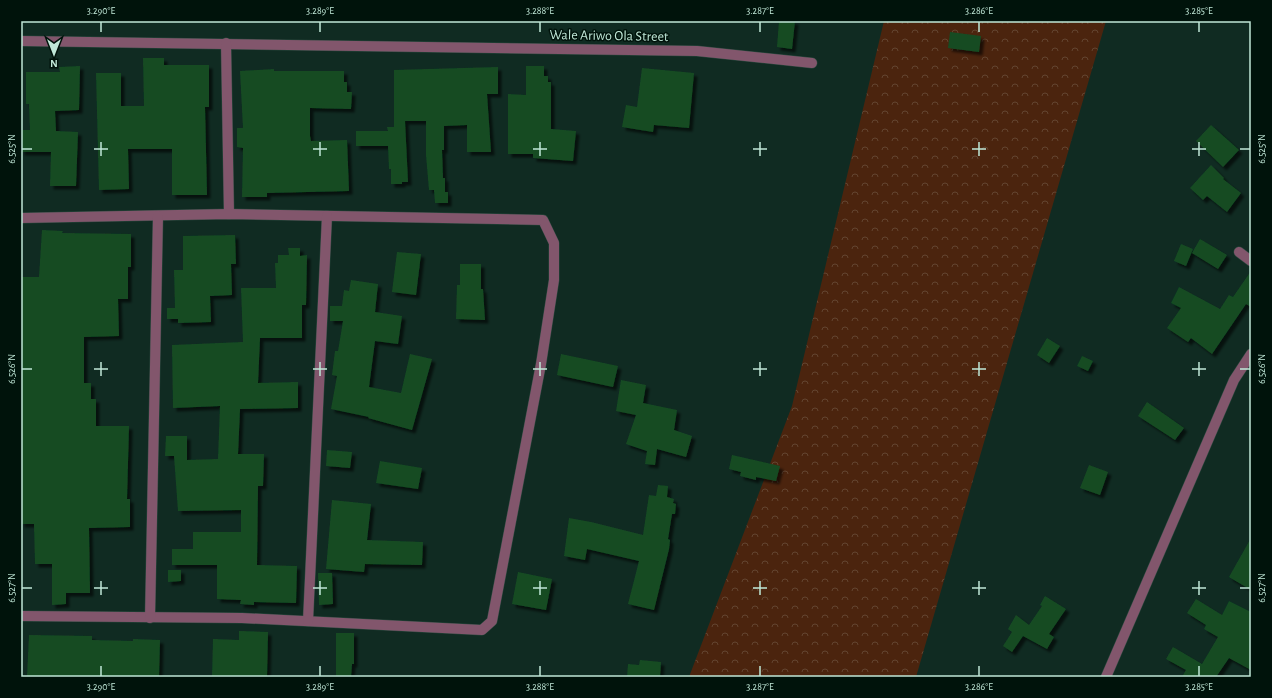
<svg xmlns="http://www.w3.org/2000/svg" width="1272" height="698" font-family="'Alegreya Sans',sans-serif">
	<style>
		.forest { fill: url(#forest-crowns) }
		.building { fill: #154b23; filter: url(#shadow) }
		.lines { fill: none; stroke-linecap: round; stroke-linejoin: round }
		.minor-casing { stroke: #2c493f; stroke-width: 11 }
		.minor { stroke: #82566c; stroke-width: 10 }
		.ticks { fill: none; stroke: #c0e8d8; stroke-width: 1.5 }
		.labels { text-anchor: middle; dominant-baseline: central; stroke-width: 3; stroke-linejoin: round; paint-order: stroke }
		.street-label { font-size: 14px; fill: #c0e8d8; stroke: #00130b }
		.neatline { fill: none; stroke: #c0e8d8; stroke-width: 1.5 }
		.ticks-label { font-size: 10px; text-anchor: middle; fill: #c0e8d8 }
	</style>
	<defs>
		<pattern id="forest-crowns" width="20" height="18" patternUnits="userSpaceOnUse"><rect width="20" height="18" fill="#4b240e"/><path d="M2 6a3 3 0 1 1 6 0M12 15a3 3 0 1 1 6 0" fill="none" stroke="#634430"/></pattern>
		<filter id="shadow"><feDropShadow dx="3.5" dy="3.5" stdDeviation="1" flood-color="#0009"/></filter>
	</defs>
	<rect width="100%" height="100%" fill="#102b22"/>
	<polygon class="forest" points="884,21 1106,21 916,677 689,677 792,406"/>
	<g class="building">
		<polygon points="779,21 795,21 792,49 777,47"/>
		<polygon points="950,32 981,36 979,52 948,48"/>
		<polygon points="143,58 164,58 164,65 209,65 209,107 205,107 207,195 172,195 172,149 128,149 129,189 99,190 96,73 121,73 121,106 144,106"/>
		<polygon points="80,66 79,110 55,111 56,131 78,132 76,186 50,186 51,152 21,152 21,130 30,130 29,104 26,104 26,72 60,72 59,67"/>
		<polygon points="526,66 544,66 544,76 548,76 548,82 551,82 551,129 576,131 573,161 533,158 533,154 508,154 508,94 526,95"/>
		<polygon points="498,67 498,94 487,94 491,152 467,152 467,125 444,126 444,150 442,150 443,178 445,178 445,192 448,192 448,203 435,203 434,190 429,190 426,155 426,121 405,121 408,182 402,182 402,184 391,184 391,169 389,169 388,146 356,146 356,131 388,131 387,127 394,127 394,70"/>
		<polygon points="642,68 694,73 689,128 654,125 653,132 622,127 626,105 637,107"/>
		<polygon points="274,69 274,71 344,71 344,82 347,82 347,92 352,92 351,109 310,108 310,136 311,141 347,140 349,191 267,193 267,197 242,197 243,148 237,147 237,128 243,128 240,71"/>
		<polygon points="1211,125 1239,150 1223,167 1196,141"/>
		<polygon points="1211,165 1224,178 1223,179 1241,193 1227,212 1207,196 1203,200 1190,188"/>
		<polygon points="42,230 63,231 62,233 131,234 131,267 128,267 128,299 118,299 119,336 84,337 84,383 91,383 91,399 96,399 96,426 129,426 127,499 130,499 130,527 89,528 90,593 66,593 66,604 52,605 52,564 35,564 34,524 21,524 21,277 39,277"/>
		<polygon points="235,235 236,264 231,264 232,295 210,296 211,322 178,323 178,319 167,319 167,308 175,308 174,270 183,270 183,236"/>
		<polygon points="1200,239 1227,255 1218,269 1192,253"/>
		<polygon points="1181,244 1193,249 1186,266 1174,261"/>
		<polygon points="288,248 300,248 300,256 307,255 306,305 302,305 302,338 260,338 258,383 298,382 298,408 240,409 238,454 264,454 263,486 258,486 257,565 297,566 296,603 254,602 254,605 240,604 241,600 217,599 217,565 172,565 172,549 193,549 193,532 241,532 241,510 178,511 174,456 165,456 166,436 187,436 187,460 218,459 220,406 173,408 172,345 243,342 241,288 276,288 275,263 278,263 278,255 289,255"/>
		<polygon points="397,252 421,254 416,295 392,292"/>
		<polygon points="460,264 481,264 481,289 483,289 485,320 456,319 457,285 460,285"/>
		<polygon points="1251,271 1251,307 1246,304 1212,354 1191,338 1188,342 1167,328 1181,308 1171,303 1179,287 1220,309 1229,295 1233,297"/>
		<polygon points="351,280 378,284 375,312 402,316 398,344 375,341 369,387 401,393 410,354 432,359 412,430 368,418 369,417 331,409 337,376 332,375 335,351 338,351 343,321 330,321 330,306 342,306 344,290 349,291"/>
		<polygon points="1047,338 1060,346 1049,363 1037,355"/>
		<polygon points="561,354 618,366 613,387 557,375"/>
		<polygon points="1082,356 1093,361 1088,371 1077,366"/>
		<polygon points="621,380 646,385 643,403 677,410 674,430 692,436 686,457 657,449 655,465 645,464 647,451 626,444 636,415 616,411"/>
		<polygon points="1147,402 1184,428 1175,440 1138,416"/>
		<polygon points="327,450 352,452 350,468 326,466"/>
		<polygon points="732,455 780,466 776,481 756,477 756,480 740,476 741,472 729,469"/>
		<polygon points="380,461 422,468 418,489 376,483"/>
		<polygon points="1089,465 1108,472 1100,495 1080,488"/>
		<polygon points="658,485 668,486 667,497 674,499 673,503 676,504 675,514 672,514 668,539 670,540 669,549 654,610 628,604 639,561 587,549 585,560 564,556 569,518 591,522 643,535 649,495 656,496"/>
		<polygon points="332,500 371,504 367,540 423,542 422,565 365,564 364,572 326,569"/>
		<polygon points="1251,538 1251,590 1229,577"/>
		<polygon points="168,570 181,570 181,581 168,582"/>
		<polygon points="518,572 552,579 546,610 512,604"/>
		<polygon points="318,573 332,573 333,604 319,605"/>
		<polygon points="1045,596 1066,609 1049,634 1054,637 1047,649 1023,636 1012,652 1003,646 1012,632 1008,629 1016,615 1029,625 1042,606 1040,605"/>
		<polygon points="1196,599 1222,615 1229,601 1251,612 1251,670 1229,658 1216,677 1182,677 1186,670 1166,659 1173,647 1202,664 1218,637 1204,629 1206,625 1187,613"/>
		<polygon points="239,631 268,632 267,677 212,677 213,639 239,640"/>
		<polygon points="336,633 354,633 354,664 352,664 351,677 336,677"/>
		<polygon points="29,635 92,636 92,640 133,641 133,639 160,640 159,677 27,677"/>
		<polygon points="640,660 661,662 660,677 627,677 628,664 639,665"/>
	</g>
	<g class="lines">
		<defs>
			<g id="minor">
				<polyline points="21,41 697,51 812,63"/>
				<polyline points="226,43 229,214"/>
				<polyline points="21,218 229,214 543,220 554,243 554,280 541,364 492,621 482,630 242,618 21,616"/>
				<polyline points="1239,252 1251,261"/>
				<polyline points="150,618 158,216"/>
				<polyline points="308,621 327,216"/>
				<polyline points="1106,677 1234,380 1251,354"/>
			</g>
		</defs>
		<use href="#minor" class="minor-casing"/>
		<use href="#minor" class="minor"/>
	</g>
	<path class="ticks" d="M101 22V32M320 22V32M540 22V32M760 22V32M979 22V32M1199 22V32M101 142V156M320 142V156M540 142V156M760 142V156M979 142V156M1199 142V156M22 149H32M94 149H108M313 149H327M533 149H547M753 149H767M972 149H986M1192 149H1206M1240 149H1250M101 362V376M320 362V376M540 362V376M760 362V376M979 362V376M1199 362V376M22 369H32M94 369H108M313 369H327M533 369H547M753 369H767M972 369H986M1192 369H1206M1240 369H1250M101 581V595M320 581V595M540 581V595M760 581V595M979 581V595M1199 581V595M22 588H32M94 588H108M313 588H327M533 588H547M753 588H767M972 588H986M1192 588H1206M1240 588H1250M101 666V676M320 666V676M540 666V676M760 666V676M979 666V676M1199 666V676"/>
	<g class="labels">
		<g class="street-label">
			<text transform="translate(609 36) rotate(1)">Wale Ariwo Ola Street</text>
		</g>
	</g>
	<rect width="1272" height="698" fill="none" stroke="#00130b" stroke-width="44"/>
	<g transform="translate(54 54) rotate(180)" stroke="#00130b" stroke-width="3" paint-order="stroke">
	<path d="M0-3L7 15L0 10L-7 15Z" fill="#c0e8d8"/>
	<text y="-6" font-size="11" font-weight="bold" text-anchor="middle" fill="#c0e8d8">N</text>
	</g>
	<rect x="22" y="22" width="1228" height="654" class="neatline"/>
	<g class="ticks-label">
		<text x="101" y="14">3.290°E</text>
		<text x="320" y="14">3.289°E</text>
		<text x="540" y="14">3.288°E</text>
		<text x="760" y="14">3.287°E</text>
		<text x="979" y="14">3.286°E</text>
		<text x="1199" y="14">3.285°E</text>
		<text transform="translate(1261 149) rotate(-90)" y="4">6.525°N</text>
		<text transform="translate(11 149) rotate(-90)" y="4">6.525°N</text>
		<text transform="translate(1261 369) rotate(-90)" y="4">6.526°N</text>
		<text transform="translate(11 369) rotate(-90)" y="4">6.526°N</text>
		<text transform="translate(1261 588) rotate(-90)" y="4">6.527°N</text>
		<text transform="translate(11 588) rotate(-90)" y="4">6.527°N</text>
		<text x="101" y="690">3.290°E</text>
		<text x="320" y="690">3.289°E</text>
		<text x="540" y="690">3.288°E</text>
		<text x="760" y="690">3.287°E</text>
		<text x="979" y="690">3.286°E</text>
		<text x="1199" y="690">3.285°E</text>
	</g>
</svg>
